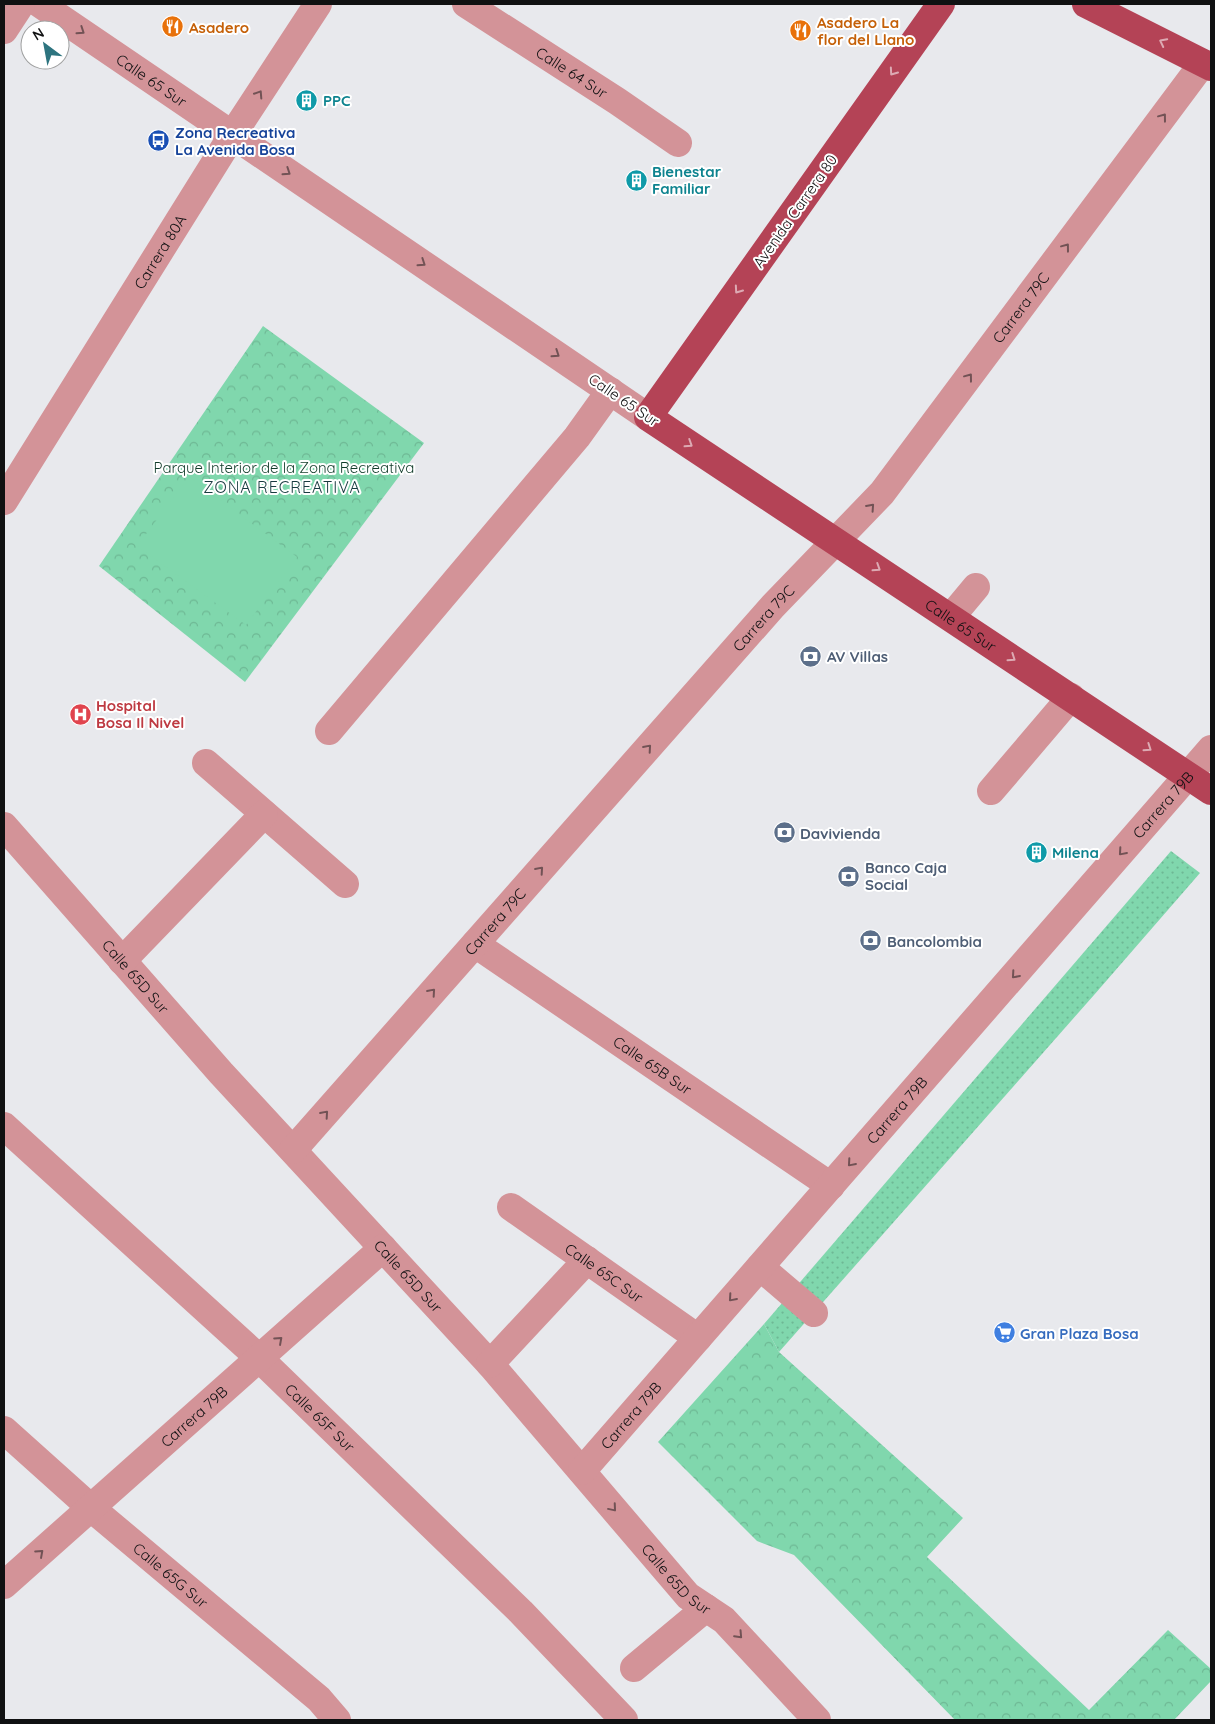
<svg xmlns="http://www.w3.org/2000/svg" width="1215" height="1724" font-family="Quicksand,sans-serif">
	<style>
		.grass { fill: url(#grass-dots) }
		.park { fill: url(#park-crowns) }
		.garden { fill: #80d7ad }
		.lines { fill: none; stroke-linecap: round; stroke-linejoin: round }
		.minor { stroke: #d39398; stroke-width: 28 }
		.major { stroke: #b44356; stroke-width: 28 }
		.oneway { stroke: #725255 }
		.oneway2 { stroke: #ddaab3 }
		.labels { text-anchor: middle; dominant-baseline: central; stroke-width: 4; stroke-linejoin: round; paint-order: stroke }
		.food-label { font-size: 15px; font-weight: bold; fill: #c56008; stroke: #fff; text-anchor: start }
		.street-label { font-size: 15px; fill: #101112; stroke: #fff }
		.culture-label { font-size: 15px; font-weight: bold; fill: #0d838f; stroke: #fff; text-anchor: start }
		.transit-label { font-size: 15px; font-weight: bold; fill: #164399; stroke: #fff; text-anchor: start }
		.park-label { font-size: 15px; fill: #113c2a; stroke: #fff }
		.service-label { font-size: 15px; font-weight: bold; fill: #4e5e75; stroke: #fff; text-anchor: start }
		.health-label { font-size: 15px; font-weight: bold; fill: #be3a42; stroke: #fff; text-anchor: start }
		.shop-label { font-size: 15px; font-weight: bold; fill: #366cbe; stroke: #fff; text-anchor: start }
		.neighbourhood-label { font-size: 16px; letter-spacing: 1px; fill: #193b40; stroke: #fff }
	</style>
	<defs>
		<pattern id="grass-dots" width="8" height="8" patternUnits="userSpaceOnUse" patternTransform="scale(1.25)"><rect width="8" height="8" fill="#80d7ad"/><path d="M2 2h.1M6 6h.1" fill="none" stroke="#6eb894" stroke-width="1.8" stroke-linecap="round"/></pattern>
		<pattern id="park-crowns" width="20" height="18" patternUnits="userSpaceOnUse" patternTransform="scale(1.25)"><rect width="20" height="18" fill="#80d7ad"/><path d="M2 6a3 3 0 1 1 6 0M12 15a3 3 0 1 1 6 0" fill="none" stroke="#6eb894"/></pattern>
	</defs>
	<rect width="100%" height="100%" fill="#e8e9ed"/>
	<polygon class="grass" points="1171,851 1200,873 1094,995 779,1352 764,1324"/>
	<g class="park">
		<polygon points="263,326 424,443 245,682 99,566"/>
		<polygon points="764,1324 779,1352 963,1518 927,1557 1089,1710 1168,1630 1211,1669 1211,1681 1174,1720 955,1720 794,1555 757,1541 658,1442"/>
	</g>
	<polygon class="garden" points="189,477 297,557 246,625 137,546"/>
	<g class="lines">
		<g class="minor">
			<path id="s1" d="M40 4 648 417"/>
			<path id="s2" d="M466 4 617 101 678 143"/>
			<polyline points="4,30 21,4"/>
			<path id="s3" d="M4 501 233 134 318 4"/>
			<polyline points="951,617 976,587"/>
			<polyline points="329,731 577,437 610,391"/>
			<polyline points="206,763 345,884"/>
			<polyline points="991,791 1071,697"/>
			<path id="s4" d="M4 826 221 1073 490 1364 688 1596 724 1620 817 1720"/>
			<path id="s5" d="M475 944 831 1186"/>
			<polyline points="122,961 264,814"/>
			<path id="s6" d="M4 1126 259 1358 521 1612 624 1720"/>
			<path id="s7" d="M293 1150 773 606 882 493 1203 63"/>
			<path id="s8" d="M511 1207 698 1338"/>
			<polyline points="760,1267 814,1313"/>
			<polyline points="490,1364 587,1260"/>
			<path id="s9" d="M4 1430 91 1508 319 1699 337 1720"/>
			<path id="s10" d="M582 1471 1211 749"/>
			<path id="s11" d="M4 1585 383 1248"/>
			<polyline points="634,1668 706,1608"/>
		</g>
		<g class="major">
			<path id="s12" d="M941 4 648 417 1211 791"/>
			<polyline points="1086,4 1211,67"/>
		</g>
	</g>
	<defs><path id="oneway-chevron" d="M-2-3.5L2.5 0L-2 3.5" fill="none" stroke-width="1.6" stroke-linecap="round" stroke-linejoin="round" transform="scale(1.25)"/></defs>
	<g class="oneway">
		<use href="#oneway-chevron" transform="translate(81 31) rotate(34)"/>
		<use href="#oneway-chevron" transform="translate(259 94) rotate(-57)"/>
		<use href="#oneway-chevron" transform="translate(1163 117) rotate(-53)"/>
		<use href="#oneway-chevron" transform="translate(287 172) rotate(34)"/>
		<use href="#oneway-chevron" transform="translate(1066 247) rotate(-53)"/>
		<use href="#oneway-chevron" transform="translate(422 263) rotate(34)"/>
		<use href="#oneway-chevron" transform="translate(556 354) rotate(34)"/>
		<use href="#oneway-chevron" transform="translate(969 377) rotate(-53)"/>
		<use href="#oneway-chevron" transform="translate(871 507) rotate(-48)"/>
		<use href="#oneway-chevron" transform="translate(648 748) rotate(-49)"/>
		<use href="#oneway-chevron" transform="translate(1122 852) rotate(131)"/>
		<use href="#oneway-chevron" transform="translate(540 870) rotate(-49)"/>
		<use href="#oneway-chevron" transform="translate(1015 975) rotate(131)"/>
		<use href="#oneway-chevron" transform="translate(432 992) rotate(-49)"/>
		<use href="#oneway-chevron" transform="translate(325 1114) rotate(-49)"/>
		<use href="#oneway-chevron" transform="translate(851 1163) rotate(131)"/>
		<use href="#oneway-chevron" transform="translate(732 1298) rotate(131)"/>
		<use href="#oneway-chevron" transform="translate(279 1340) rotate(-42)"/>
		<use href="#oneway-chevron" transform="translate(613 1508) rotate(50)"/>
		<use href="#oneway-chevron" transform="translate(40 1553) rotate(-42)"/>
		<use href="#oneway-chevron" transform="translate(739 1635) rotate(47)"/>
	</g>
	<g class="oneway2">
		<use href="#oneway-chevron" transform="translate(1163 42) rotate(-153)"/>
		<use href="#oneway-chevron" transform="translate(893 72) rotate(125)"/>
		<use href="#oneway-chevron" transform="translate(738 290) rotate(125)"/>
		<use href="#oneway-chevron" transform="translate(689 444) rotate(33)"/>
		<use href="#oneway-chevron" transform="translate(877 568) rotate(33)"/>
		<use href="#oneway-chevron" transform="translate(1012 658) rotate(34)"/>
		<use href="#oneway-chevron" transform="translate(1148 748) rotate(34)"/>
	</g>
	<defs>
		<symbol id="restaurant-disc" viewBox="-11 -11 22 22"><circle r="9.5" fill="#e8710a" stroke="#fff"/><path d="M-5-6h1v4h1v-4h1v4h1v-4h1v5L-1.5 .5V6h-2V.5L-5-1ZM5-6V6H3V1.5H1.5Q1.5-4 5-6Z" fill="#fff"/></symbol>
		<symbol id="building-disc" viewBox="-11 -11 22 22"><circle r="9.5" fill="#0f9aa8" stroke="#fff"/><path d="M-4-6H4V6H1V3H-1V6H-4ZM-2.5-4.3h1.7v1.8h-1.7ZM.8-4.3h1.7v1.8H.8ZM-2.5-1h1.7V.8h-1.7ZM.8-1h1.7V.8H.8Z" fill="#fff"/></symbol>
		<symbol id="bus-disc" viewBox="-11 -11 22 22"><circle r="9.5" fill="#1a4fb4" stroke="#fff"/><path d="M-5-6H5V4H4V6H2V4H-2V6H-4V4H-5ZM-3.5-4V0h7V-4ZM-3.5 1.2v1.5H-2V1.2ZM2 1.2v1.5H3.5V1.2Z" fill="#fff"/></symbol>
		<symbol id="bank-disc" viewBox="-11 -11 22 22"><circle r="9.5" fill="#5c6f8a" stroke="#fff"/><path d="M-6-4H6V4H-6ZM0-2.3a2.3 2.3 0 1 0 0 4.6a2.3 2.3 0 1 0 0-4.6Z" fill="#fff"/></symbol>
		<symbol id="hospital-disc" viewBox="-11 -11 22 22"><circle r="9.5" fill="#e0444e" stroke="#fff"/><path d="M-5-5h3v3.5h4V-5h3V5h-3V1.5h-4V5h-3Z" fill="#fff"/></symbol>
		<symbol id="supermarket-disc" viewBox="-11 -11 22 22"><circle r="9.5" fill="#3f7fe0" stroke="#fff"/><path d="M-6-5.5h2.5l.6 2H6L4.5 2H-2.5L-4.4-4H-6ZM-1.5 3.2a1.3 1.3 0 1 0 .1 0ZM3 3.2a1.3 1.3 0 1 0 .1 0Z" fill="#fff"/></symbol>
	</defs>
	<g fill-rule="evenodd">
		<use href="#restaurant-disc" x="160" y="14" width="25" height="25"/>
		<use href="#restaurant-disc" x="788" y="18" width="25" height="25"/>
		<use href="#building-disc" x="294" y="88" width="25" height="25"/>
		<use href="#bus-disc" x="146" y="128" width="25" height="25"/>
		<use href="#building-disc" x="624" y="168" width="25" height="25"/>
		<use href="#bank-disc" x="798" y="644" width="25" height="25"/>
		<use href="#hospital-disc" x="68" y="702" width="25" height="25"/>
		<use href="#bank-disc" x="772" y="820" width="25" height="25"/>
		<use href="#building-disc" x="1024" y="840" width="25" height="25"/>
		<use href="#bank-disc" x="836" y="864" width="25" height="25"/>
		<use href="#bank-disc" x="858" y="928" width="25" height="25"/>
		<use href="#supermarket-disc" x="992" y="1320" width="25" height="25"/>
	</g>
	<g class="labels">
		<g class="food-label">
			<text x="817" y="22">Asadero La<tspan x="817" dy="17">flor del Llano</tspan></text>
			<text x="189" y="27">Asadero</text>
		</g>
		<g class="street-label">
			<text stroke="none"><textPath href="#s2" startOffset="126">Calle 64 Sur</textPath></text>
			<text stroke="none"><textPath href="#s1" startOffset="135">Calle 65 Sur</textPath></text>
			<text transform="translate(795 211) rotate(-55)">Avenida Carrera 80</text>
			<text stroke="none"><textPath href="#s3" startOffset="294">Carrera 80A</textPath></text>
			<text stroke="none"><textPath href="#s7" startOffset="1114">Carrera 79C</textPath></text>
			<text transform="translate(624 400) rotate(34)">Calle 65 Sur</text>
			<text stroke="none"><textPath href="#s7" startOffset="710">Carrera 79C</textPath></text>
			<text stroke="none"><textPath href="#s12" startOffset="882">Calle 65 Sur</textPath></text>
			<text stroke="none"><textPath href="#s10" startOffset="884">Carrera 79B</textPath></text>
			<text stroke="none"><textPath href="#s7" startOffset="305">Carrera 79C</textPath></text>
			<text stroke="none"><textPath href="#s4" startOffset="200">Calle 65D Sur</textPath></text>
			<text stroke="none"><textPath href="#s5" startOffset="215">Calle 65B Sur</textPath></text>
			<text stroke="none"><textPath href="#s10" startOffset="479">Carrera 79B</textPath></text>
			<text stroke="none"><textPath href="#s8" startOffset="114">Calle 65C Sur</textPath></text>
			<text stroke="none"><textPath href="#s4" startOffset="605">Calle 65D Sur</textPath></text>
			<text stroke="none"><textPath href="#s10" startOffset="74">Carrera 79B</textPath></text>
			<text stroke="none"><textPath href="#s11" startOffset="254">Carrera 79B</textPath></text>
			<text stroke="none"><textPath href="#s6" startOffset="430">Calle 65F Sur</textPath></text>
			<text stroke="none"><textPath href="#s9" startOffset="221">Calle 65G Sur</textPath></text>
			<text stroke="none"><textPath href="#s4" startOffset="1010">Calle 65D Sur</textPath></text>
		</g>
		<g class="culture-label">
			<text x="323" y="100">PPC</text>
			<text x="652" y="171">Bienestar<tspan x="652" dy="17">Familiar</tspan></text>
			<text x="1052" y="852">Milena</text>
		</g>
		<g class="transit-label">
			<text x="175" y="132">Zona Recreativa<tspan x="175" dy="17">La Avenida Bosa</tspan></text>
		</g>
		<g class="park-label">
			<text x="284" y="467">Parque Interior de la Zona Recreativa</text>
		</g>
		<g class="service-label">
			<text x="827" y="656">AV Villas</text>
			<text x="800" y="833">Davivienda</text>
			<text x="865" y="867">Banco Caja<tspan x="865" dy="17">Social</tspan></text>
			<text x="887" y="941">Bancolombia</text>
		</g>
		<g class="health-label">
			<text x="96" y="705">Hospital<tspan x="96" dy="17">Bosa Il Nivel</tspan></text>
		</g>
		<g class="shop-label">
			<text x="1020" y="1333">Gran Plaza Bosa</text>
		</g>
		<g class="neighbourhood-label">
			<text x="282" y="487">ZONA RECREATIVA</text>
		</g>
	</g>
	<rect width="1215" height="1724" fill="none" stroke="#101112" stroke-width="10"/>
	<g transform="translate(45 45) rotate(328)"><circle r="24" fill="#ffffff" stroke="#9fa0a0"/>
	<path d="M0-4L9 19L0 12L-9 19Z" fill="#2d747f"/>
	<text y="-8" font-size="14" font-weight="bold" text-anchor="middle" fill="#101112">N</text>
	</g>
</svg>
